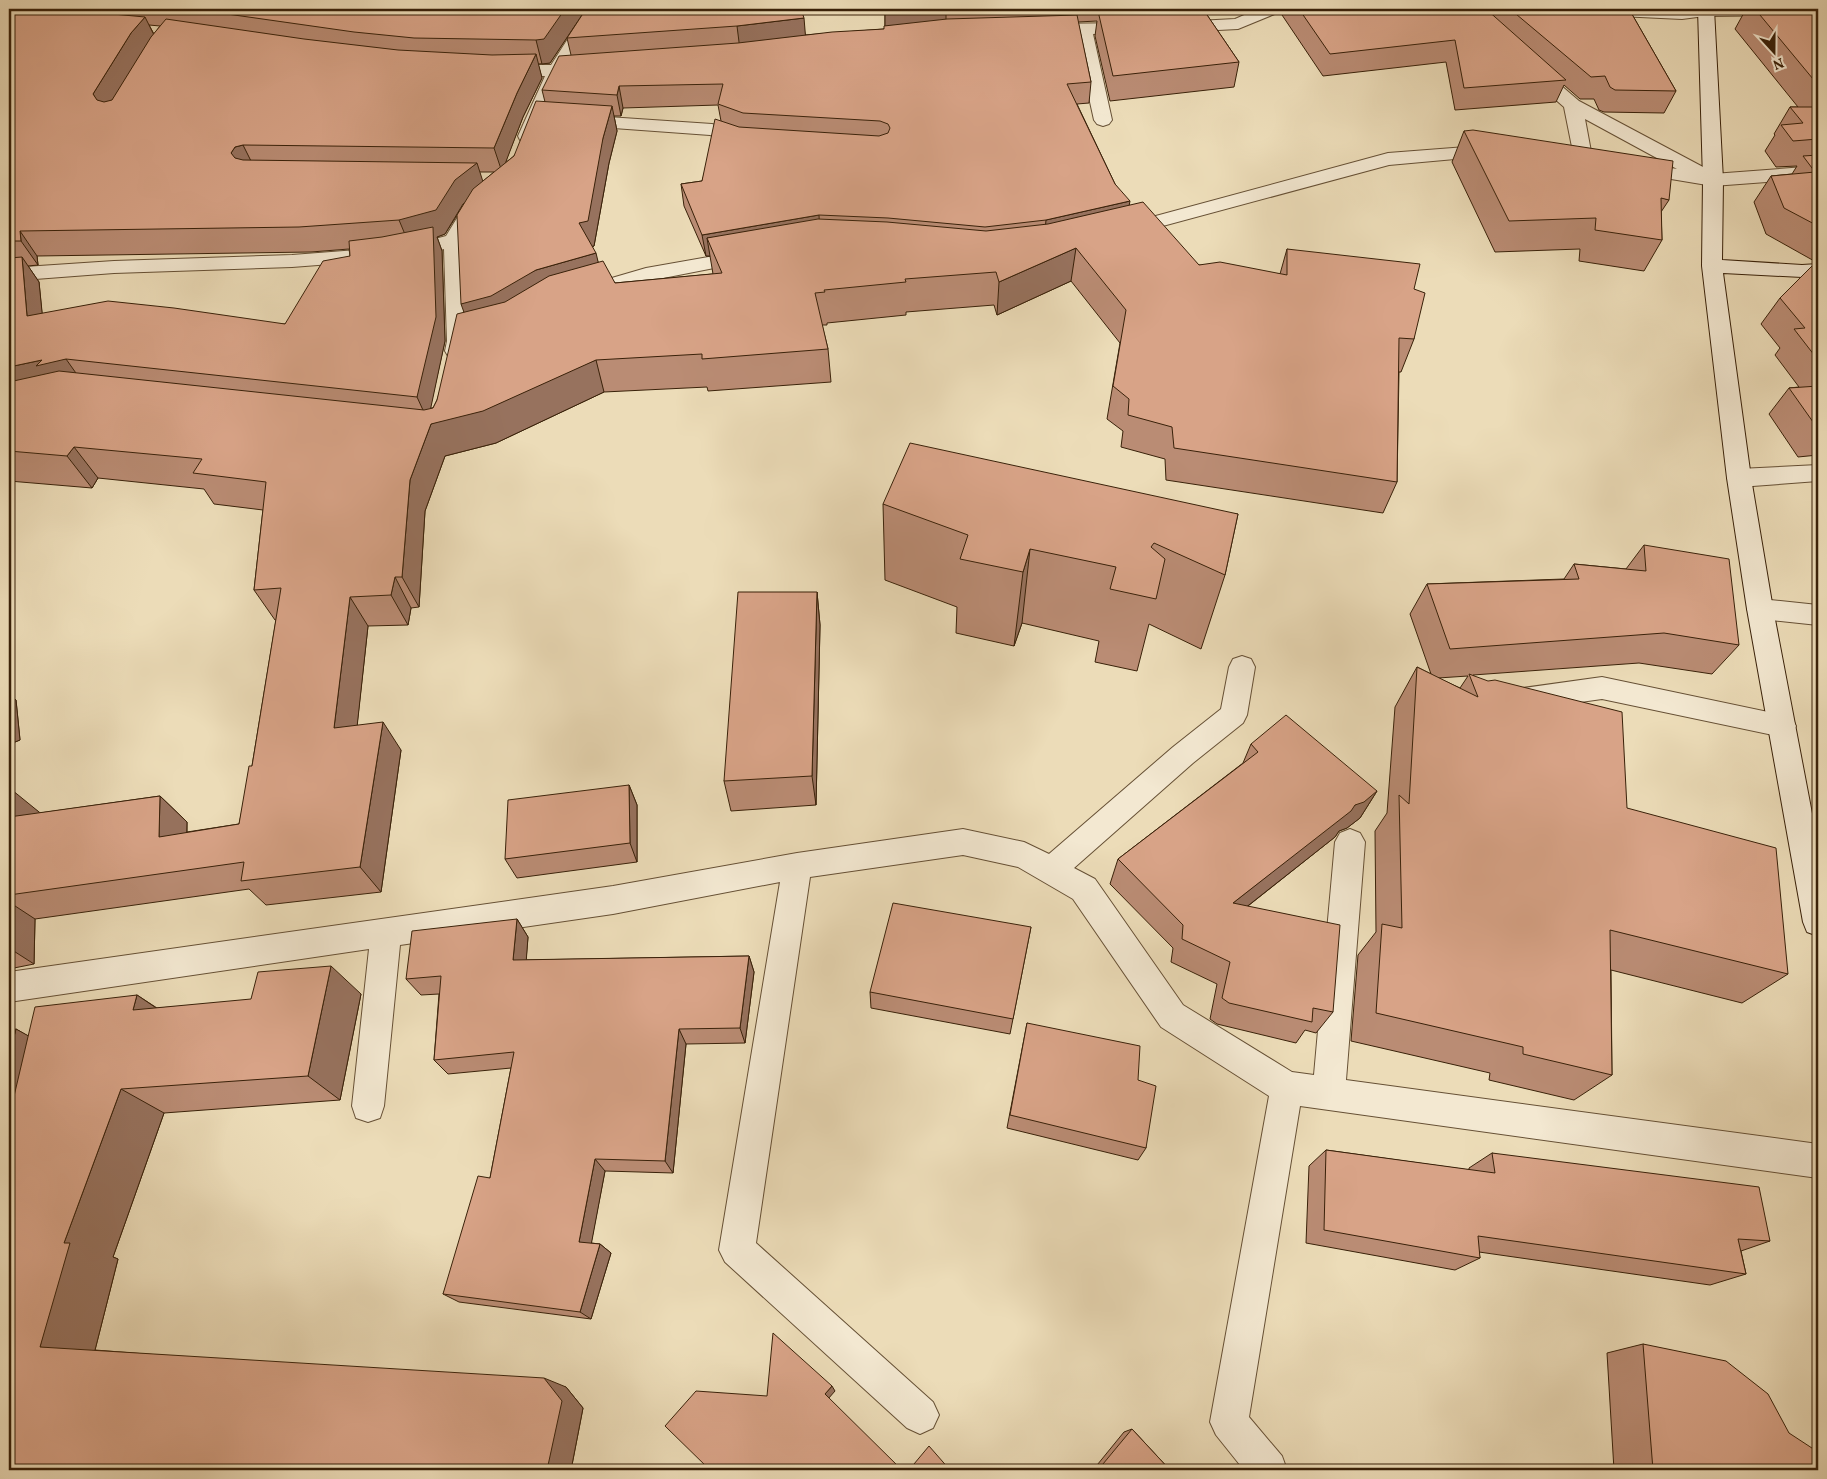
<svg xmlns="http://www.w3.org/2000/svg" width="1827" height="1479" font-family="Vollkorn,serif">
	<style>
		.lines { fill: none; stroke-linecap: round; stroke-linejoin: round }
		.street-casing { stroke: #665035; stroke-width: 2 }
		.secondary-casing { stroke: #392109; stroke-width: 2 }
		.street { fill: #f3e8d1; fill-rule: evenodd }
		.secondary { fill: #f3e8d1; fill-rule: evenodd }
		.wall { fill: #ba8c74; stroke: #392109; fill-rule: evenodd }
		.shaded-wall { fill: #97725e; stroke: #392109 }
		.building { fill: #d8a387; stroke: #392109 }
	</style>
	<rect width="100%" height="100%" fill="#ecdcb8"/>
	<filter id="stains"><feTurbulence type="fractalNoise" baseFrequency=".004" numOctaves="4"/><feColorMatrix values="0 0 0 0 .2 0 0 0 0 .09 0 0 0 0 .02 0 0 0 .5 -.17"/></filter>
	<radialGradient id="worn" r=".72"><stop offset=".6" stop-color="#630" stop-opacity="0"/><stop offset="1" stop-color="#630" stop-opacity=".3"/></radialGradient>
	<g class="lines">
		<defs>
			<g id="street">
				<polygon points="587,9 604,9 569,63 589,62 595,63 598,67 595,71 563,74 536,136 534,140 527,142 520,140 518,136 545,76 502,75 496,74 493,70 496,66 502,65 551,65"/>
				<polygon points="1258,9 1279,9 1277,13 1238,29 1178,32 1172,31 1170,27 1172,23 1178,22 1235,19"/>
				<polygon points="1568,9 1818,9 1818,15 1705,16 1682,19 1576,14 1570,13"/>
				<polygon points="1133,23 1139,24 1142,28 1139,32 1093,34 1112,120 1109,124 1103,126 1097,124 1094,120 1075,34 1037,33 1034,29 1037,25 1043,24"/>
				<polygon points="1531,64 1537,65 1579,101 1703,167 1706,171 1704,173 1713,174 1818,166 1818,178 1713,186 1629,172 1626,168 1629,164 1636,162 1677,169 1585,119 1592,157 1590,161 1583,163 1576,161 1574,157 1564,107 1525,73 1522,69 1525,65"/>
				<polygon points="578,115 712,124 755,137 757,141 755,145 748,147 710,135 572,125 569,121 572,117"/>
				<polygon points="1492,145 1499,147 1501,151 1499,155 1389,165 1122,237 1115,235 1112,231 1115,227 1388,153"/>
				<polygon points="479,198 486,200 489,204 480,213 464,240 469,341 464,356 456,358 448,356 445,351 447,341 444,249 409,258 292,267 114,273 9,281 9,268 114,261 292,255 409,246 446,236 465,205"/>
				<polygon points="748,250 755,252 758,256 755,260 648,281 581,301 574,299 571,294 574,289 646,268"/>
				<polygon points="1818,465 1818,481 1739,487 1731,484 1727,478 1731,472 1739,469"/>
				<polygon points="1760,599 1818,605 1818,625 1760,619 1751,616 1747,609 1751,602"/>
				<polygon points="1242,656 1251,659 1255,667 1247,715 1243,723 1193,763 1074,868 1095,879 1183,1005 1292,1072 1314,1075 1335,842 1340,833 1350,829 1360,833 1365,842 1346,1080 1818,1144 1818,1178 1300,1106 1249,1417 1282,1456 1287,1470 1244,1470 1216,1435 1210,1422 1269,1096 1161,1027 1073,899 1018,867 963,855 810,877 756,1243 933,1402 939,1415 933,1428 920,1434 907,1428 725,1262 719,1250 780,882 613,914 400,945 384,1106 380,1118 368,1122 356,1118 352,1106 369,949 9,1002 9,972 613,886 797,853 963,829 1024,842 1049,854 1173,747 1221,709 1229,667 1233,659"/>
				<polygon points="1602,677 1782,715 1792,718 1796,726 1792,734 1782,737 1602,699 1516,711 1506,708 1503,700 1506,692 1516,689"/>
			</g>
			<polygon id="secondary" points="1698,9 1714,9 1723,180 1722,260 1802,265 1818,264 1818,276 1802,277 1723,273 1751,478 1773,609 1818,845 1818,936 1807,932 1803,922 1747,609 1727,478 1702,266 1703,180"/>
		</defs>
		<use href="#street" class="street-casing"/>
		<use href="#secondary" class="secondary-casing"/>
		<use href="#street" class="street"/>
		<use href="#secondary" class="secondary"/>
	</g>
	<g class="wall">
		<path d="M9 9H801L805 35 884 29 885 26V9H1240L1205 12 1239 62 1234 87 1110 101 1095 36 1097 21 1078 22 1091 82 1089 103 1077 104 1115 184 1129 205 1199 265 1280 274 1287 249 1414 289V339L1401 372H1399L1397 482 1383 513 1166 480 1165 459 1121 447 1123 431 1107 419 1120 343 1071 281 997 315 994 305 906 312V315L827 323V325H822L828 349 831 382 708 391 707 387 604 392 496 443 445 456 425 511 419 607 411 608 408 625 368 626 357 725 401 750 381 892 266 905 249 889 35 919 34 964 9 969V694L16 700 20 740 10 744 9 790 40 813 160 796 187 822V832L239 824 252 766 276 620H275L254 590 263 510 214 504 204 489 98 478 92 488 9 481ZM149 25 160 26 154 34ZM575 25 567 38 571 55 542 90 545 102 514 156 505 163 523 117 542 78 538 64 550 63ZM718 105 721 121 702 181 681 184 684 206 706 256H710L713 274 615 283 598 262 592 247 594 246 609 163 617 131 614 116H621L623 108ZM479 172H494L482 182ZM465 203 464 312 437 400 433 408H430L445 341 442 251 437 237 445 234ZM349 249 350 256 285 324 42 314 39 282 28 266 38 265 37 256 311 252Z"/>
		<polygon points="1280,9 1629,9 1676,91 1664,113 1604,112 1599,110 1594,99 1580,99 1564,85 1556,102 1455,110 1446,62 1323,76 1280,12"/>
		<polygon points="1746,9 1818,9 1818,455 1798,457 1769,414 1789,388 1799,387 1775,355 1780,348 1761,324 1780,298 1816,262 1766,234 1754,202 1771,176 1792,174 1797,166 1776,167 1765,151 1775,135 1774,134 1790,107 1798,107 1735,29"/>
		<polygon points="1464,131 1669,200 1661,212 1662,240 1644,271 1579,261 1580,249 1495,252 1452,162"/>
		<polygon points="883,504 1238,514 1225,575 1201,649 1149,624 1137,671 1095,662 1099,641 1022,623 1014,646 956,633 957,607 885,580"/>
		<path d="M1644 545 1739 645 1712 674 1639 663 1473 675 1627 808 1788 974 1742 1003 1611 970 1612 1075 1574 1100 1489 1080 1490 1073 1351 1041 1358 955 1376 932 1375 831 1387 813 1395 707 1417 667 1431 674 1410 614 1427 584 1564 579 1574 564 1626 569ZM1468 676 1460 688 1438 678Z"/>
		<polygon points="817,592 820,625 816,805 731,811 724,781"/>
		<polygon points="1251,744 1377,791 1360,818 1347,828 1339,831 1335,837 1248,906 1333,1012 1316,1033 1305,1030 1296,1043 1217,1024 1210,1019 1217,984 1171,962 1173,948 1110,884 1118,859 1243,763"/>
		<polygon points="629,785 637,805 637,862 517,878 505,859"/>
		<polygon points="517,919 528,937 526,960 749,956 754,972 745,1043 686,1044 673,1173 605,1171 591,1243 600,1244 611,1253 591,1319 459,1302 443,1294 490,1178 511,1068 448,1074 434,1060 439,994 421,995 406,979"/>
		<polygon points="1031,927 1010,1034 871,1008 870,992"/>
		<polygon points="361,994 340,1100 164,1113 113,1257 118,1259 95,1350 566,1387 583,1408 571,1470 9,1470 16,1029 28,1036 137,995 157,1008"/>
		<polygon points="1027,1023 1138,1080 1146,1148 1138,1160 1007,1128"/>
		<polygon points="1326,1150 1469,1170 1469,1168 1492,1153 1770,1241 1741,1251 1746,1274 1710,1285 1479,1252 1480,1258 1455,1270 1306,1243 1309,1166"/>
		<polygon points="1643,1344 1789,1433 1818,1470 1614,1470 1607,1353"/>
		<polygon points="1132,1429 1170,1470 1093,1470 1124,1432"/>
	</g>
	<g class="shaded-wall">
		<polygon points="565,9 586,9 550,63 542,64 536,40"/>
		<polygon points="902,9 946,9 946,26 885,33 885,11"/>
		<polygon points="145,17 157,41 110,124 93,94 131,33"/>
		<polygon points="804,18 806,42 740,50 737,26"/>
		<polygon points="536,54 542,78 523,117 502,172 494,148 517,93"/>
		<polygon points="619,86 623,108 621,116 617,95"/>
		<polygon points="612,106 617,131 609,163 594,246 585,248 579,223"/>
		<polygon points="243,145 255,169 243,177 231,153 235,147"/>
		<polygon points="477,163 485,188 463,204 445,234 437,237 442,251 445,341 428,421 417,397 409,244 399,220"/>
		<polygon points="1130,201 1126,223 1044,241 1046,220"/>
		<polygon points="819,215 820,236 707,238 710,256 706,256 702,235"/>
		<polygon points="20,231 37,256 38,265 21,241"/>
		<polygon points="1076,248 1071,281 997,315 999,282"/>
		<polygon points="596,253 602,278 470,329 461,304 536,270"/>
		<polygon points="22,257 39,282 45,341 27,316"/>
		<polygon points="66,359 83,383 9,395 9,367 42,360"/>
		<polygon points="596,360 604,392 496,443 445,456 425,511 419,607 402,577 410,480 431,424"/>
		<polygon points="74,447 98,478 92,488 67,456"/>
		<polygon points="1030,549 1022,623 1014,646 1023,572"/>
		<polygon points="395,577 411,608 408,625 391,595"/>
		<polygon points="817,592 820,625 816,805 812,776"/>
		<polygon points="350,597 368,626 354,755 334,728"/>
		<polygon points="9,694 16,700 20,740 10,744 9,803"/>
		<polygon points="383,722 401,750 381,892 360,867"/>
		<polygon points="629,785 637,805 637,862 630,843"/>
		<polygon points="12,790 44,816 9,820 9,804"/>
		<polygon points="1377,791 1360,818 1347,828 1339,831 1335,837 1221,927 1233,903 1355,805"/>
		<polygon points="160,796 187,822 186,862 159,837"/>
		<polygon points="9,902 35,919 34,964 9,948"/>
		<polygon points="517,919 528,937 525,977 513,960"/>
		<polygon points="749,956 754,972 745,1043 740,1028"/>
		<polygon points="331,966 361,994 340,1100 308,1076"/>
		<polygon points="137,995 177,1022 133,1010"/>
		<polygon points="16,1029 43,1044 9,1127 9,1056"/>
		<polygon points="679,1029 686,1044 673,1173 665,1161"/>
		<polygon points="121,1089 164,1113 113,1257 118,1259 93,1358 40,1347 64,1243"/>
		<polygon points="595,1159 605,1171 590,1251 579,1242"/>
		<polygon points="600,1244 611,1253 591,1319 580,1312"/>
		<polygon points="544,1378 566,1387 583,1408 571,1470 547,1470"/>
		<polygon points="832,1386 835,1391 828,1399 825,1394"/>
	</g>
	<g class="building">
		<polygon points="59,9 145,17 131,33 93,94 97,100 104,102 112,100 151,37 166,19 304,39 398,50 492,55 536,54 517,93 494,148 243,145 235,147 231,153 235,158 243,160 477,163 455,180 436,210 399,220 299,227 20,231 21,241 9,241 9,10"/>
		<polygon points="192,9 565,9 544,39 536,40 414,38 354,32"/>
		<polygon points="586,9 801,9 804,18 737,26 567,38"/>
		<polygon points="885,9 902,9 885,11"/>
		<polygon points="1168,9 1203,9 1239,62 1113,76 1098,11"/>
		<polygon points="1299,9 1486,9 1566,80 1464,88 1455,40 1330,54"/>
		<polygon points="1510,9 1629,9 1676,91 1615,90 1610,87 1605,76 1591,77"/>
		<polygon points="1755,9 1818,9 1818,85"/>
		<polygon points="1077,15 1091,82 1067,84 1115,184 1130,201 1046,220 985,227 888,218 819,215 702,235 681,184 702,181 715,119 739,127 879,136 888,133 890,128 888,124 880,121 743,113 718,104 723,84 619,86 617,95 542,90 559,56 738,43 832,32 884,29 884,26 947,19"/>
		<polygon points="536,101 612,106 603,138 588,221 579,223 596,253 536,270 491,296 461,304 457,215 473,189 514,156"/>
		<polygon points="1790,107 1818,107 1818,139 1793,141 1781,125 1803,123"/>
		<polygon points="1473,130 1673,161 1669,200 1661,198 1662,240 1595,230 1596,218 1509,221 1464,131"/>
		<polygon points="1818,155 1818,226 1784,208 1771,176 1815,172 1803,156"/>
		<polygon points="1143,202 1199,265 1220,262 1287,275 1287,249 1420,264 1414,289 1425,293 1414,339 1399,338 1397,482 1174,448 1172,427 1128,415 1129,399 1113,386 1126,310 1076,248 999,282 996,272 905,279 906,282 824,290 825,292 815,293 828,349 702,359 702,354 596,360 483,411 431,424 410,480 402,577 395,577 391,595 350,597 334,728 383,722 360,867 241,881 244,862 9,895 9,817 160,796 159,837 239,824 249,766 252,766 281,588 254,590 266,482 193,473 202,459 74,447 67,456 9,451 9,382 59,371 424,410 433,408 437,400 457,314 505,302 549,276 603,261 615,283 722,273 707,238 818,219 887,222 986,231 1048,224"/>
		<polygon points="433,227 436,317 417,397 66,359 36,366 42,360 9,367 9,258 22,257 27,316 108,301 174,308 285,324 323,261 350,256 349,241 382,237"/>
		<polygon points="1818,260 1818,360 1794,329 1805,328 1780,298"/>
		<polygon points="1818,386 1818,429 1789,388"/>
		<polygon points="910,443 1238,514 1225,575 1154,543 1151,547 1165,559 1156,599 1110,589 1116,567 1030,549 1023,572 960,559 968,535 883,504"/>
		<polygon points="1644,545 1729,559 1739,645 1664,633 1450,649 1427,584 1579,579 1574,564 1646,571"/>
		<polygon points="738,592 817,592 812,776 724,781"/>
		<polygon points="1417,667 1478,697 1469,674 1488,681 1495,680 1622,712 1627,808 1776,848 1788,974 1610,930 1612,1075 1523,1054 1523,1047 1376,1013 1382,924 1402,928 1399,795 1409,804"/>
		<polygon points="1286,715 1377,791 1364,802 1355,805 1351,811 1233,903 1340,925 1333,1012 1313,1008 1312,1022 1229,1003 1222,998 1230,962 1182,939 1183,925 1118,859 1258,752 1251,744"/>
		<polygon points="629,785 630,843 505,859 508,800"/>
		<polygon points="9,790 12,790 9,804"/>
		<polygon points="893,903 1031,927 1013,1019 870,992"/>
		<polygon points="517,919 513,960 749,956 740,1028 679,1029 665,1161 595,1159 579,1242 600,1244 580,1312 443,1294 478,1176 490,1178 514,1052 434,1060 441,976 406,979 412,931"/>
		<polygon points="331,966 308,1076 121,1089 64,1243 70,1243 40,1347 544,1378 562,1401 547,1470 9,1470 9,1113 11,1109 35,1007 137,995 133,1010 251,999 258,972"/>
		<polygon points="1027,1023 1140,1046 1138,1080 1156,1086 1146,1148 1010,1115"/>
		<polygon points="16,1029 9,1056 9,1030"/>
		<polygon points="1326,1150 1495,1173 1492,1153 1759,1187 1770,1241 1738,1239 1746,1274 1478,1236 1480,1258 1324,1230"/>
		<polygon points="773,1333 832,1386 825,1394 902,1470 710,1470 665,1426 696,1391 767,1396"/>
		<polygon points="1643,1344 1726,1361 1768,1394 1789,1433 1818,1452 1818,1470 1653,1470"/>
		<polygon points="1132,1429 1170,1470 1098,1470"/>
		<polygon points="929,1446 950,1470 909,1470"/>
	</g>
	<rect width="1827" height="1479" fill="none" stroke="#ecdcb8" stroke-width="30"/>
	<rect x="10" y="10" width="1807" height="1459" fill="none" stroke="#392109" stroke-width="2.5"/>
	<rect x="15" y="15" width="1797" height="1449" fill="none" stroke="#392109"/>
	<g transform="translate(1774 52) rotate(159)" stroke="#f3e8d1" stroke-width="4" paint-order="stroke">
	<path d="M0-4L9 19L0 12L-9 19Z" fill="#392109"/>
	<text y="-8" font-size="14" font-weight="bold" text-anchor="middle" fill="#392109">N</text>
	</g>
	<rect width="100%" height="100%" filter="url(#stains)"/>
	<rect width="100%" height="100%" fill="url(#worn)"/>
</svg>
